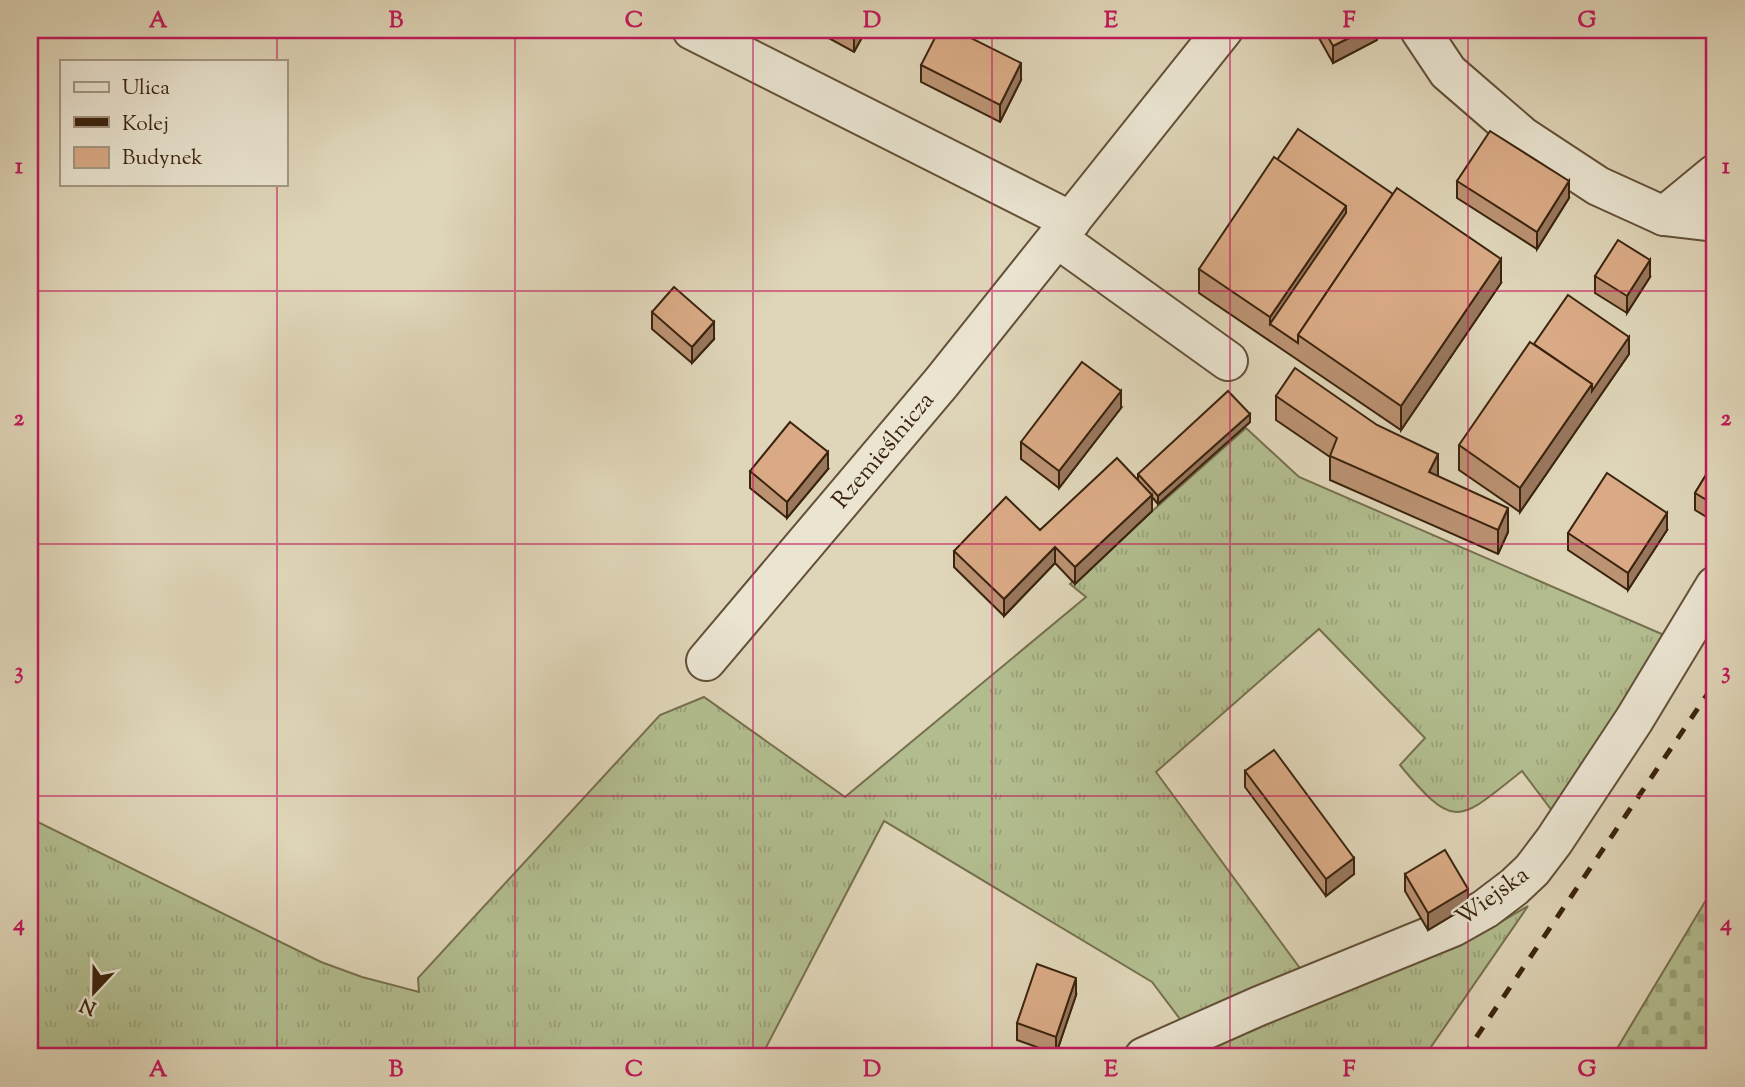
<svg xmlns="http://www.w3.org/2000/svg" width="1745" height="1087" font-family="'Sorts Mill Goudy',serif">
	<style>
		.grass { fill: url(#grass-tufts); stroke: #76704e; stroke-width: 2 }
		.cemetery { fill: url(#cemetery-stones); stroke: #76704e; stroke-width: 2 }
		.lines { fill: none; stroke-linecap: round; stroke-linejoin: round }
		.minor-casing { stroke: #645038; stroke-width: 42 }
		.minor { stroke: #eae4d1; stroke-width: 38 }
		.rail { stroke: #3b240e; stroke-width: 5; stroke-dasharray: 12 12; stroke-linecap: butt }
		.wall { fill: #bb9272; stroke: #3b240e; stroke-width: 2 }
		.shaded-wall { fill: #98775d; stroke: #3b240e; stroke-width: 2 }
		.building { fill: #d9aa85; stroke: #3b240e; stroke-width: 2 }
		.grid { fill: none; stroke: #c2185b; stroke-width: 2; stroke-opacity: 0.55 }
		.labels { text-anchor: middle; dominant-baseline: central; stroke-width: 5; stroke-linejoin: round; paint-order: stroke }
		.street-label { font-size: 24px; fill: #3b240e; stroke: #eae4d1 }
		.neatline { fill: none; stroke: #c2185b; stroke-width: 2.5 }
		.grid-label { font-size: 23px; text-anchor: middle; font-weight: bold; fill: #c2185b }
	</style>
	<defs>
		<pattern id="grass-tufts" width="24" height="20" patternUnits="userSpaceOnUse" patternTransform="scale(1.75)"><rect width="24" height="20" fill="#b2bd8f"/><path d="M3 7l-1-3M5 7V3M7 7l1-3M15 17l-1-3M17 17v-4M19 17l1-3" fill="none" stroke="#9aa27a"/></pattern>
		<pattern id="cemetery-stones" width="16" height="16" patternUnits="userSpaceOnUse" patternTransform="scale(1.75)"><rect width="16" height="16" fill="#b2bd8f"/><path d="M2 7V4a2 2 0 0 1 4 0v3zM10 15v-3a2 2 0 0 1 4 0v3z" fill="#9aa27a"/></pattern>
	</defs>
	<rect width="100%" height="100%" fill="#dfd5b8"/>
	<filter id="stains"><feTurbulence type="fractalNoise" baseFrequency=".00286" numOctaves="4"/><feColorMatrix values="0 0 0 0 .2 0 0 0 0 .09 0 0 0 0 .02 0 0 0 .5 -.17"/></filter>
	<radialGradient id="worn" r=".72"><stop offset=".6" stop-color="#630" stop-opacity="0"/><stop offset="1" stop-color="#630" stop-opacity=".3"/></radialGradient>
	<g class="grass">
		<path d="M1246 428 1299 477 1671 638 1556 816 1522 771C1459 821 1455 832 1400 765L1425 738 1319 629 1156 772 1305 975 1186 1027 1152 982 884 821 761 1057H30V818L321 962 362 977 419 992 418 978 660 715 704 697 845 797 1086 597 1070 584Z"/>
		<polygon points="1528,906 1424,1057 1183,1057 1477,936"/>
	</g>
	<polygon class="cemetery" points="1715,885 1715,1057 1612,1057"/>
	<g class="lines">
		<defs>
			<g id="minor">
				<polyline points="692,30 1071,221"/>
				<polyline points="1420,30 1448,72 1522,136 1598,186 1664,216 1715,222"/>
				<polyline points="1664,216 1715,174"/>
				<polyline points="1058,239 1228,361"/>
				<polyline points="706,661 941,383 1223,30"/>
				<polyline points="1144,1057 1259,1006 1453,927 1485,909 1514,887 1532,870 1554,841 1634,720 1715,586"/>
			</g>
		</defs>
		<use href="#minor" class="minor-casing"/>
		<use href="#minor" class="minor"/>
		<polyline class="rail" points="1463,1057 1715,683"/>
	</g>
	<g class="wall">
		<polygon points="814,30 866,30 854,52"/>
		<polygon points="1319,30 1377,30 1377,40 1333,63 1319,38"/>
		<polygon points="921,65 1021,80 1000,122 921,82"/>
		<polygon points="1457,181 1569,198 1537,249 1457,198"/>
		<polygon points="1199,269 1501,283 1401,430 1199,293"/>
		<polygon points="1595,276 1650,277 1627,313 1595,293"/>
		<polygon points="652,312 714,339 692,363 652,329"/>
		<polygon points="1629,354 1520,512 1459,470 1459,445"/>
		<polygon points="1276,396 1438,476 1508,532 1498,554 1330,480 1330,457 1276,420"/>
		<polygon points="1121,408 1059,488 1021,459 1021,442"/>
		<polygon points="1250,422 1158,504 1152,497 1152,511 1075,584 1055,563 1004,616 954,567 954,551 1040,530 1138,480 1138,474"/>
		<polygon points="1715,460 1715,522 1695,510 1695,493"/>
		<polygon points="828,469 787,518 750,488 750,471"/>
		<polygon points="1667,530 1628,590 1568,550 1568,533"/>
		<polygon points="1245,771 1354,874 1326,896 1245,787"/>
		<polygon points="1405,874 1468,906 1428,930 1405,891"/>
		<polygon points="1076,995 1056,1054 1017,1040 1017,1023"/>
	</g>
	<g class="shaded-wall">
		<polygon points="854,30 866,30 854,52"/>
		<polygon points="1365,30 1377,30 1377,40 1333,63 1333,46"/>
		<polygon points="1021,63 1021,80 1000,122 1000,105"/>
		<polygon points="1569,181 1569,198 1537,249 1537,232"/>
		<polygon points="1346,206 1346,230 1270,324 1270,317"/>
		<polygon points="1501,259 1501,283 1401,430 1401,406"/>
		<polygon points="1650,260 1650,277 1627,313 1627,296"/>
		<polygon points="714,322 714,339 692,363 692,347"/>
		<polygon points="1629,337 1629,354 1520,512 1520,488 1592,384"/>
		<polygon points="1121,391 1121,408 1059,488 1059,471"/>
		<polygon points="1250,414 1250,422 1158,504 1158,496"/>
		<polygon points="828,452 828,469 787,518 787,502"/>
		<polygon points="1438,454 1438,478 1429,472"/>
		<polygon points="1152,495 1152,511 1075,584 1075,567"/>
		<polygon points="1508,508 1508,532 1498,554 1498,530"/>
		<polygon points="1667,513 1667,530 1628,590 1628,573"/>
		<polygon points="1055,547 1055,563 1004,616 1004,599"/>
		<polygon points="1354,858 1354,874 1326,896 1326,879"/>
		<polygon points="1468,889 1468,906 1428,930 1428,913"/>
		<polygon points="1076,978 1076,995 1056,1054 1056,1037"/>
	</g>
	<g class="building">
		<polygon points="939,30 955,30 1021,63 1000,105 921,65"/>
		<polygon points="1324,30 1365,30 1333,46"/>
		<polygon points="1298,129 1393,194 1298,335 1298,343 1270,324 1346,213 1346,206 1277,160"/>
		<polygon points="1490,131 1569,181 1537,232 1457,181"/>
		<polygon points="1274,157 1346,206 1270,317 1199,269"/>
		<polygon points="1397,188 1501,259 1401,406 1298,335"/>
		<polygon points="1618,240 1650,260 1627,296 1595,276"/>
		<polygon points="674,287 714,322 692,347 652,312"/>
		<polygon points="1568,295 1629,337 1592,391 1592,384 1534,344"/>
		<polygon points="1530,342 1592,384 1520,488 1459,445"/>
		<polygon points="1082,362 1121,391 1059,471 1021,442"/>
		<polygon points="1295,368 1377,425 1438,454 1429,472 1508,508 1498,530 1330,456 1337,438 1276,396"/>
		<polygon points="1228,391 1250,414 1158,496 1138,474"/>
		<polygon points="790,422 828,452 787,502 750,471"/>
		<polygon points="1117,458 1152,495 1075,567 1055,547 1004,599 954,551 1006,497 1040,530"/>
		<polygon points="1715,460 1715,505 1695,493"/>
		<polygon points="1607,473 1667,513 1628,573 1568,533"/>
		<polygon points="1274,750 1354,858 1326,879 1245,771"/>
		<polygon points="1445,850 1468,889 1428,913 1405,874"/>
		<polygon points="1037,964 1076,978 1056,1037 1017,1023"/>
	</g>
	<path class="grid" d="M277 30V61M515 30V1057M753 30V1057M992 30V1057M1230 30V1057M1468 30V1057M277 184V1057M30 291H1715M30 544H1715M30 796H1715"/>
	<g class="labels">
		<g class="street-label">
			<text transform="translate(884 451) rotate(-50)">Rzemieślnicza</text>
			<text transform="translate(1493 897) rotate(-36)">Wiejska</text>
		</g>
	</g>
	<rect width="1745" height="1087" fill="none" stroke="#dfd5b8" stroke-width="77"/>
	<rect x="60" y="60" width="228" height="126" fill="#eae4d1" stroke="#a49783" stroke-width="2"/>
	<rect x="74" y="82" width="35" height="10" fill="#eae4d1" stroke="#a49783" stroke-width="2"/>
	<text x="122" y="94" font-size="21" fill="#3b240e">Ulica</text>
	<rect x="74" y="117" width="35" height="10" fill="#3b240e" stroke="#a49783" stroke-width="2"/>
	<text x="122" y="130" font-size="21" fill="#3b240e">Kolej</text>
	<rect x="74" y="147" width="35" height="21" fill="#d9aa85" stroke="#a49783" stroke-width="2"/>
	<text x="122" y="164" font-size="21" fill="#3b240e">Budynek</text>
	<g transform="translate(94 992) rotate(202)" stroke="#eae4d1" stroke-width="5" paint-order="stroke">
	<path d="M0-5L12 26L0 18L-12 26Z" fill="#3b240e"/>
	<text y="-10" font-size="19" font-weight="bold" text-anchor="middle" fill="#3b240e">N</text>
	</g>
	<rect x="38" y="38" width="1668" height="1010" class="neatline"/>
	<g class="grid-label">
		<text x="158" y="27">A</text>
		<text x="396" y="27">B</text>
		<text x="634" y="27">C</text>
		<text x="872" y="27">D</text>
		<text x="1111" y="27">E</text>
		<text x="1349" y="27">F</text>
		<text x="1587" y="27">G</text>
		<text x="19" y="173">1</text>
		<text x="1726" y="173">1</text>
		<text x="19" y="425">2</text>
		<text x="1726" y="425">2</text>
		<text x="19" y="678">3</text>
		<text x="1726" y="678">3</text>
		<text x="19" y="930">4</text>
		<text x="1726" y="930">4</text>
		<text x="158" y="1076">A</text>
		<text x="396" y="1076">B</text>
		<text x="634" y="1076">C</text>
		<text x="872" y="1076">D</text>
		<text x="1111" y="1076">E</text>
		<text x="1349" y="1076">F</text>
		<text x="1587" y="1076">G</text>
	</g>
	<rect width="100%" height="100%" filter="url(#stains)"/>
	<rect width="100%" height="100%" fill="url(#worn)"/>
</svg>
